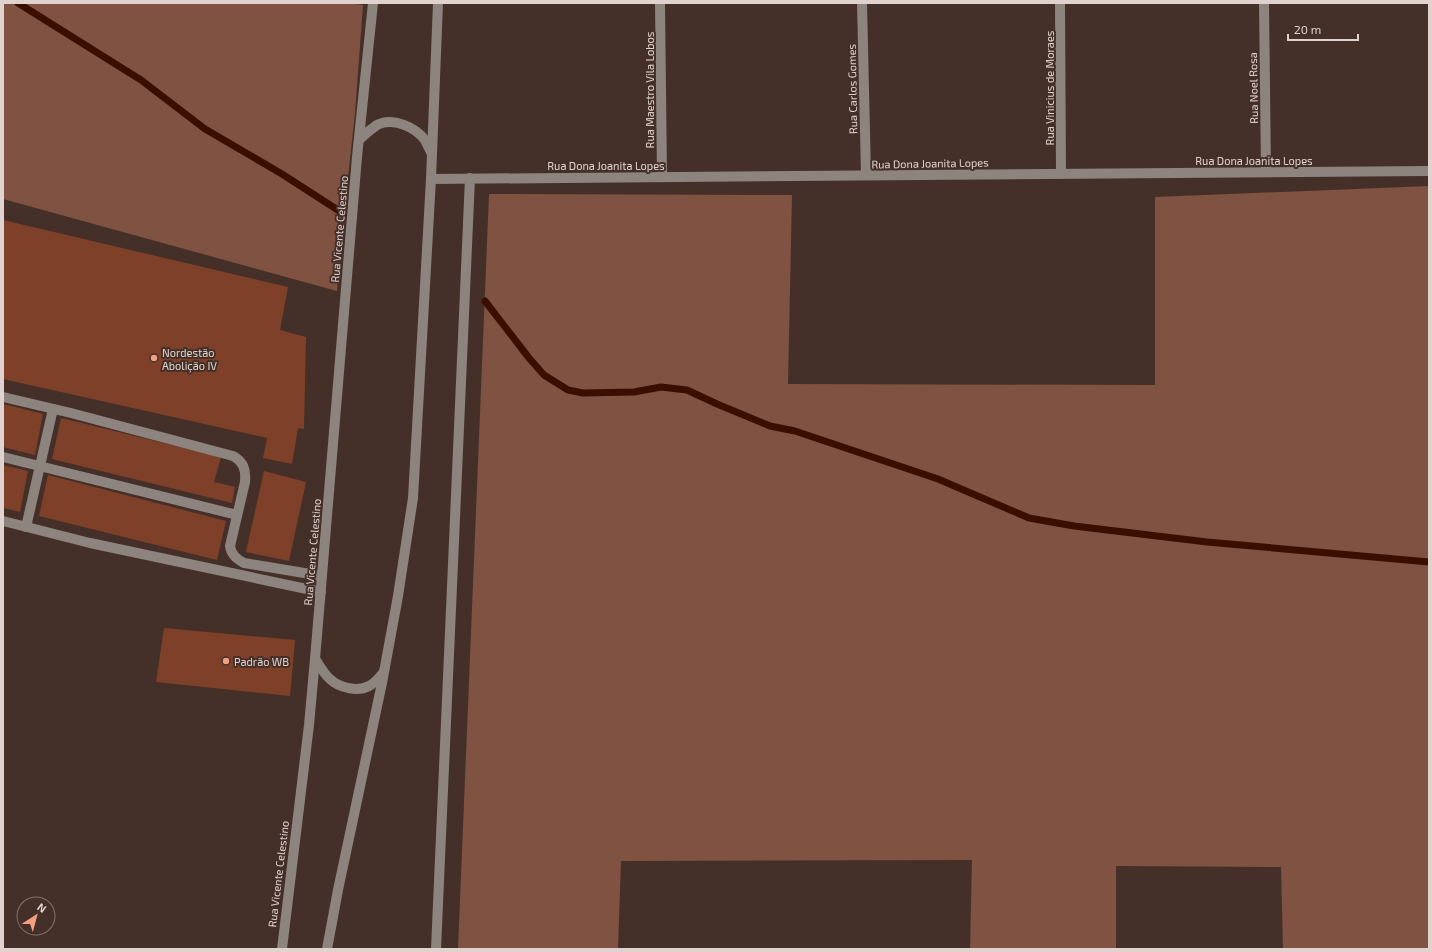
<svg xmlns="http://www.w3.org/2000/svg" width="1432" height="952" font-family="'Exo 2',sans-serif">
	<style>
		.green { fill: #7f5241 }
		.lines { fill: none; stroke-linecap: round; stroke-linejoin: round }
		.stream { stroke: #3b0f00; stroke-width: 7 }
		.building { fill: #7f4029 }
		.minor { stroke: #8d837f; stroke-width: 10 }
		.poi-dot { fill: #f3a081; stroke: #443029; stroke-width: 1.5 }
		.labels { text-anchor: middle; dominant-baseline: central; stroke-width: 4; stroke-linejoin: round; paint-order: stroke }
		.street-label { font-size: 11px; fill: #e0d2ce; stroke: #443029 }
		.poi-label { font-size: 11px; fill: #e0d2ce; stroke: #443029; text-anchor: start }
	</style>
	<rect width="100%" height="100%" fill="#443029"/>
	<g class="green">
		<polygon points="3,3 346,3 363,5 355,113 344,214 337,291 3,199"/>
		<polygon points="1429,186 1429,949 1283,949 1281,867 1116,866 1116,949 970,949 972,860 621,861 618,949 458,949 489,194 792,195 788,384 1155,385 1155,197"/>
	</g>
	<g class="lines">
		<g class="stream">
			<polyline points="18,3 141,80 205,129 282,174 344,214"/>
			<polyline points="485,301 529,358 544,375 568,390 583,393 634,392 661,387 687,390 717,404 770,426 795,431 938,479 1029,518 1074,526 1207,542 1429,562"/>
		</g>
	</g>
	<g class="building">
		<polygon points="3,220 288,287 280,330 306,337 304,429 298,428 292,464 263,458 267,438 3,379"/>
		<polygon points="3,404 43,414 35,455 3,447"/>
		<polygon points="61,418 221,457 214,482 235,487 232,503 52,459"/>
		<polygon points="3,465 28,471 20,512 3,508"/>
		<polygon points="264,471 306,482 289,561 246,552"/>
		<polygon points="48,475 226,521 217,560 39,516"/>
		<polygon points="164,628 295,640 290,696 156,682"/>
	</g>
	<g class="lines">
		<g class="minor">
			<polyline points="660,3 662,177"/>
			<polyline points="862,3 866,175"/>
			<polyline points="1060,3 1061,174"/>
			<polyline points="1264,3 1266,172"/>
			<path d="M360 139C365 134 371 129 377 125 393 117 415 127 425 140 427 144 429 148 431 152"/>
			<polyline points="431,179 1429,171"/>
			<path d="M3 397 71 413 233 456C244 462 246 470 245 482L230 546C231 554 236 559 244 563L322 576"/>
			<polyline points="3,457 237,515"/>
			<polyline points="3,521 90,543 321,592"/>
			<polyline points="26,527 53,409"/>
			<path d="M315 659C320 666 324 674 330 679 339 688 358 692 369 686 375 683 379 678 383 673"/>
			<polyline points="282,949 309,725 315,659 357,157 373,3"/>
			<polyline points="327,949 338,890 382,683 398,596 413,498 431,179 438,3"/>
			<polyline points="436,949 470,178"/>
		</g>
	</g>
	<g class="poi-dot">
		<circle cx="154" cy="358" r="4"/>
		<circle cx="226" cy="661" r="4"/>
	</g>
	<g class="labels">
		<g class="street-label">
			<text transform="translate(1049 88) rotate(-90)">Rua Vinicius de Moraes</text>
			<text transform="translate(1253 88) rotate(-91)">Rua Noel Rosa</text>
			<text transform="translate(852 89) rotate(-91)">Rua Carlos Gomes</text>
			<text transform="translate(649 90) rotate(-90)">Rua Maestro Vila Lobos</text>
			<text x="1254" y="160">Rua Dona Joanita Lopes</text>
			<text transform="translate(930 163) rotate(-1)">Rua Dona Joanita Lopes</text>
			<text x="606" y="165">Rua Dona Joanita Lopes</text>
			<text transform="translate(339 229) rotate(-85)">Rua Vicente Celestino</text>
			<text transform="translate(312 552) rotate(-85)">Rua Vicente Celestino</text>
			<text transform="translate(278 874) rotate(-83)">Rua Vicente Celestino</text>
		</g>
		<g class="poi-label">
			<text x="162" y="352">Nordestão<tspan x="162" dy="13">Abolição IV</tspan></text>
			<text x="234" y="661">Padrão WB</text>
		</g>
	</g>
	<rect width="1432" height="952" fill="none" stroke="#e0d2ce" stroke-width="8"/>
	<g transform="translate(36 916) rotate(36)"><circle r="19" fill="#443029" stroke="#82716b"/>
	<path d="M0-3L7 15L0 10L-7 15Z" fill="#f3a081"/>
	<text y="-6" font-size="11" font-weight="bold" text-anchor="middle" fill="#e0d2ce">N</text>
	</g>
	<path d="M1288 34v6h70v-6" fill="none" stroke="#e0d2ce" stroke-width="2"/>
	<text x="1294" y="34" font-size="12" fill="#e0d2ce" stroke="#443029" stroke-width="3" paint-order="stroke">20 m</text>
</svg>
